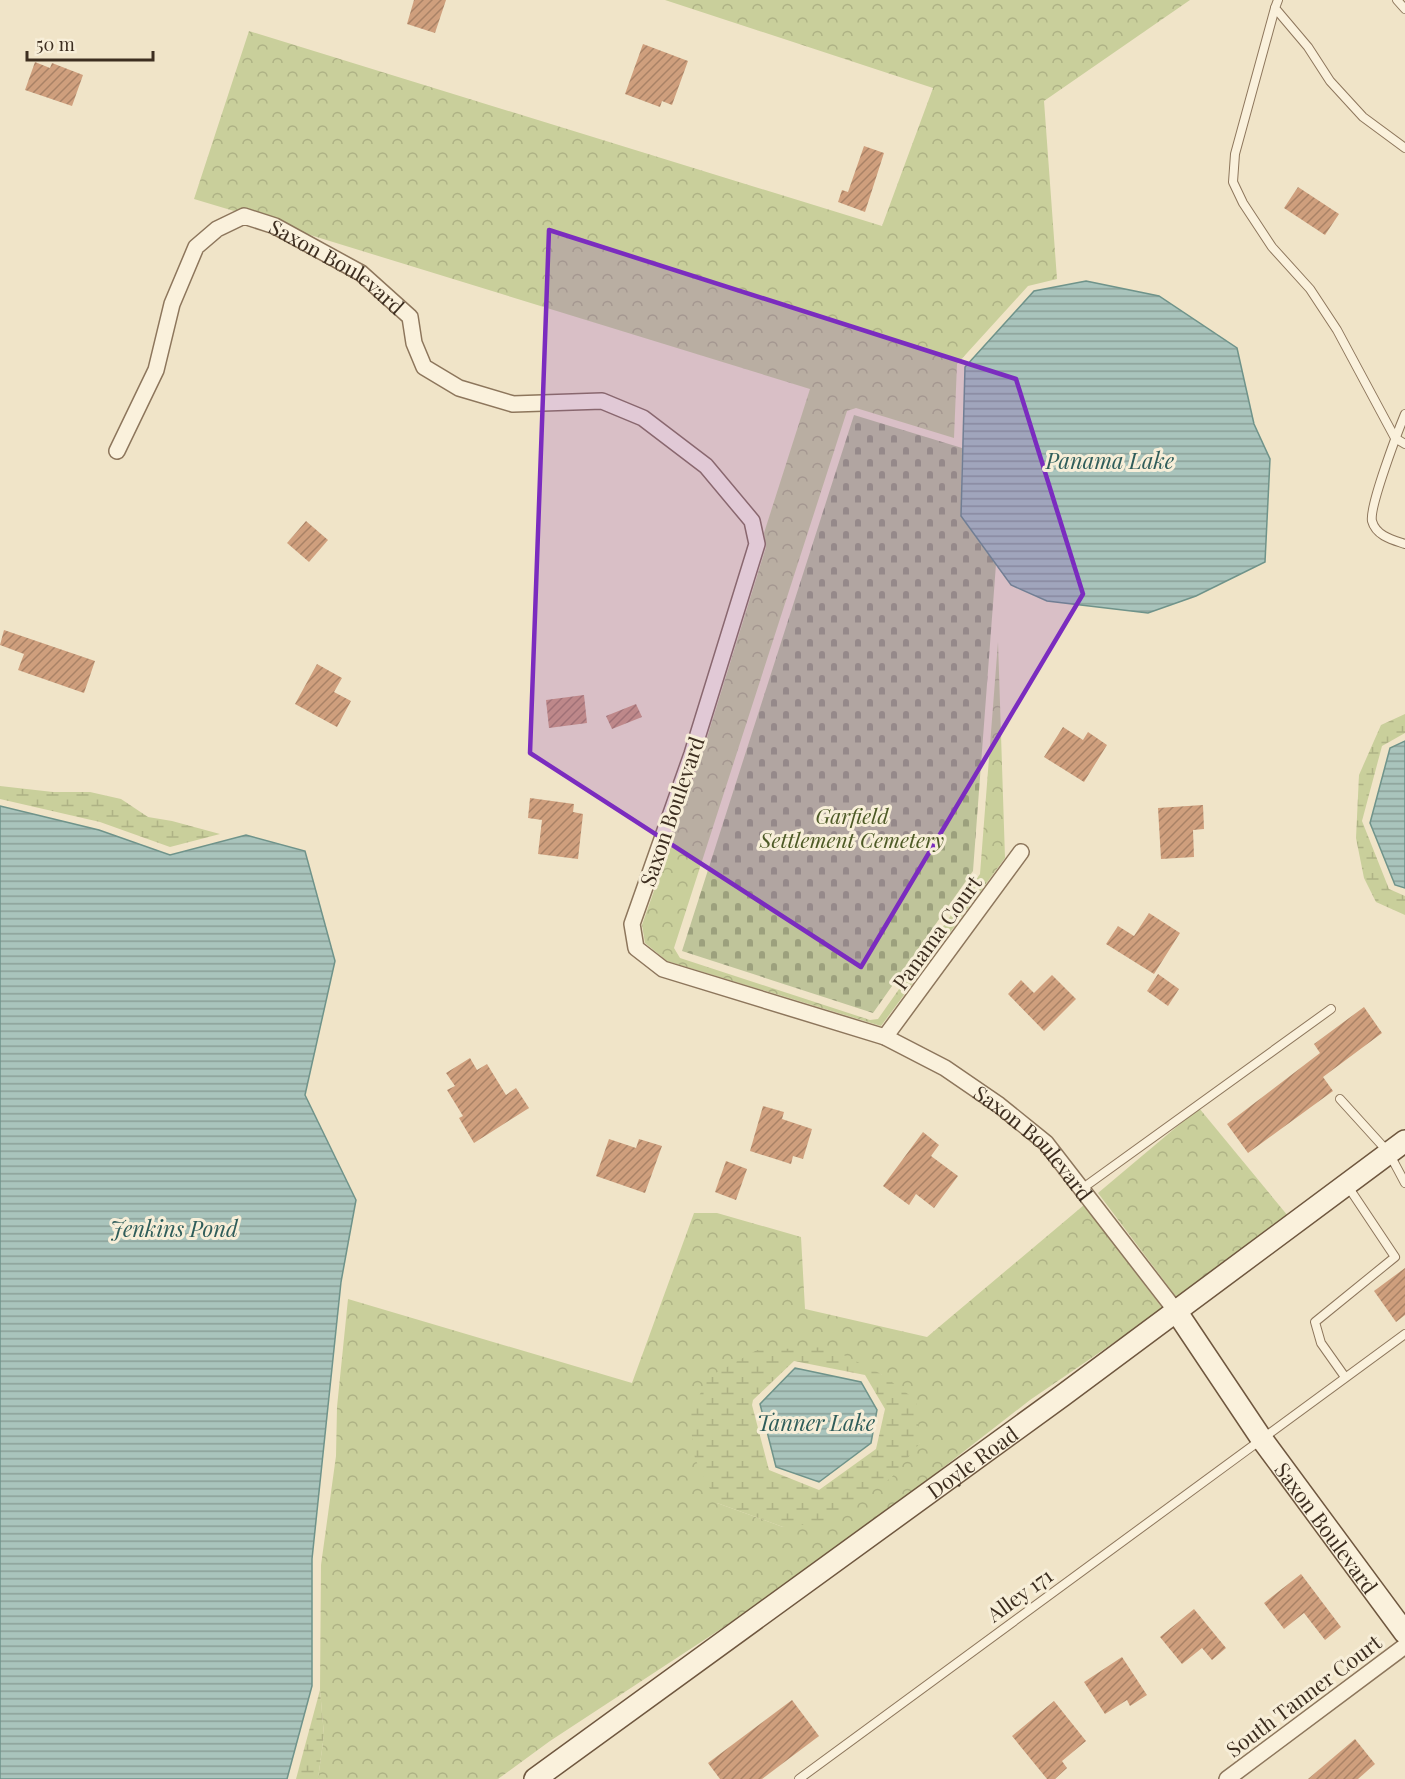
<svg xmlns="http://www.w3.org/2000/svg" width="1405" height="1779" font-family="'Playfair Display',serif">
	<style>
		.forest { fill: url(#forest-crowns); fill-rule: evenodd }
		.wetland { fill: url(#wetland-marsh); fill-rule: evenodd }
		.cemetery { fill: url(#cemetery-stones) }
		.water { fill: url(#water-rules); stroke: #6f938a; stroke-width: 1.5 }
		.building { fill: url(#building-hatch) }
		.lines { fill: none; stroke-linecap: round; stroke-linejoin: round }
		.lane-casing { stroke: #8d765c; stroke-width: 10 }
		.street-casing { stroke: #8d765c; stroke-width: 18 }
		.secondary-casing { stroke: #6f573f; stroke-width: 24 }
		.lane { stroke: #faf1dc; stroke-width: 8 }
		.street { stroke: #faf1dc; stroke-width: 15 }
		.secondary { stroke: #faf1dc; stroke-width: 21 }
		.marked { fill: #7b2cbf; fill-opacity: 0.2; stroke: #7b2cbf; stroke-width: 4.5; stroke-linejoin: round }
		.labels { text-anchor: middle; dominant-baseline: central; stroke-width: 6; stroke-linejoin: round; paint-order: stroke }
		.street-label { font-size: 21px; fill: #3d2e20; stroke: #f7eed8 }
		.park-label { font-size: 21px; font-style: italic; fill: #4d5a26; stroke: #f7eed8 }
		.water-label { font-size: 22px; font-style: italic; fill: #2f5d5a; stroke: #f7eed8 }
	</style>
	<defs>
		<pattern id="forest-crowns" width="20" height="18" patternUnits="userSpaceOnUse" patternTransform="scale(1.5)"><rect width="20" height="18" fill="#c9cf9b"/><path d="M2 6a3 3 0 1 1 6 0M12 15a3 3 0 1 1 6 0" fill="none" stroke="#aeb285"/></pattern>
		<pattern id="wetland-marsh" width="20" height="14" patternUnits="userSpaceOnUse" patternTransform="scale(1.5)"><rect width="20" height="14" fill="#c9cf9b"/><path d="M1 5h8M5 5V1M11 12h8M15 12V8" fill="none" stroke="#aeb285"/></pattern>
		<pattern id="cemetery-stones" width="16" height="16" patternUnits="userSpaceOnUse" patternTransform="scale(1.5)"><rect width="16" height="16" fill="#bfc49a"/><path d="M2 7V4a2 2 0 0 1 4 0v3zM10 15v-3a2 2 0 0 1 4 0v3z" fill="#9ca07d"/></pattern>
		<pattern id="water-rules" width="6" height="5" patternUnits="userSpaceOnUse" patternTransform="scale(1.5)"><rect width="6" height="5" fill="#a9c4bc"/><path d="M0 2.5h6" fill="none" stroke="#8ba098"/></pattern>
		<pattern id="building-hatch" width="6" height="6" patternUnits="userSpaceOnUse" patternTransform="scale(1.5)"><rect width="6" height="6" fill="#cf9f7d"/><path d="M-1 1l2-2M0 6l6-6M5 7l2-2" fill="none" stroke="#a98266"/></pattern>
	</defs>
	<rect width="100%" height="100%" fill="#f0e4c8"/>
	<g class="forest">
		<polygon points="665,0 1190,0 1044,101 1057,279 1028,286 957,364 954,438 856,408 847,411 674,948 680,958 870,1020 878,1019 980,874 998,642 1005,858 881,1026 667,961 645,943 642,925 701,757 766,547 764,533 810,389 307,234 279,219 247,208 234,211 194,199 249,31 882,226 933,88"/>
		<polygon points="1199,1108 1288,1216 1177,1298 1098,1193"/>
		<path d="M1084 1205 1163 1309 1030 1400 904 1498 762 1602 550 1741 498 1779H318L324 1735 320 1690 321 1565 336 1456 337 1407 348 1299 632 1383 694 1213H717L801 1237 805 1309 927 1337ZM757 1350 881 1374 920 1443 783 1527 717 1503Z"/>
	</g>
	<g class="wetland">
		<polygon points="1405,714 1405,733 1382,746 1362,821 1389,889 1405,896 1405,915 1376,902 1364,878 1356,838 1359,775 1381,725"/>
		<polygon points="0,786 53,792 90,792 121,799 148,817 172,821 220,834 170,847 100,822 0,799"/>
		<path d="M828 1347 881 1374 916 1400 920 1443 891 1478 825 1522 783 1527 717 1503 695 1459 689 1415 709 1377 757 1350ZM794 1361 865 1375 885 1409 876 1449 819 1490 769 1470 752 1405 753 1400Z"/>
		<polygon points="320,1690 324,1735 318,1779 296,1779"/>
	</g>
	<polygon class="cemetery" points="854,415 962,448 961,516 996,564 973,871 873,1013 682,951"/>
	<g class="water">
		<polygon points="1086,281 1159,296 1237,348 1254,424 1270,459 1265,562 1196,596 1148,613 1047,601 1011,585 961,516 965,367 1034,291"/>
		<polygon points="1405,741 1405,888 1395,885 1370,823 1390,748"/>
		<polygon points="0,806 99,830 170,855 246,835 305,851 335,961 305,1095 356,1200 341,1282 312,1559 312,1686 287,1779 0,1779"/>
		<polygon points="795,1368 861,1382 877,1410 871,1443 819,1482 776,1467 760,1404"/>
	</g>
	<g class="building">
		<polygon points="414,0 446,0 435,33 407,24"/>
		<polygon points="643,44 688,61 672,105 662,101 660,107 625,94"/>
		<polygon points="35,62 50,68 52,63 83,75 72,106 25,90"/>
		<polygon points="864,146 884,153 865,212 838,202 842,190 848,192"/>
		<polygon points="1298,187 1339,214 1325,235 1284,208"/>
		<polygon points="306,521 328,540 309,562 287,543"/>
		<polygon points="4,630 95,661 84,693 18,670 24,654 0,645"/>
		<polygon points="317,664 342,678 334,692 351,701 337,727 295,704"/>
		<polygon points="584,695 587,723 549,728 546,700"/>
		<polygon points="636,704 642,717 612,729 606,716"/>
		<polygon points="1063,727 1083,740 1088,732 1107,745 1084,782 1044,757"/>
		<polygon points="530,798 574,804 573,812 583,814 578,859 538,854 542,820 528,818"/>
		<polygon points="1203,805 1204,829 1193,830 1194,857 1161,859 1158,808"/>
		<polygon points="1149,913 1180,933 1154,974 1106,944 1118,926 1134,936"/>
		<polygon points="1158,974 1179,989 1168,1006 1147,991"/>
		<polygon points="1052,975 1076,999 1044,1031 1008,994 1021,980 1034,993"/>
		<polygon points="1364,1007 1382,1033 1323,1077 1333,1091 1248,1153 1227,1124 1320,1053 1314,1044"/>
		<polygon points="470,1058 477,1070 487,1064 506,1095 516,1088 529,1108 474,1143 459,1118 463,1116 447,1090 455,1086 446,1073"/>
		<polygon points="763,1106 784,1112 782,1119 812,1129 803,1159 793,1156 791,1164 750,1151"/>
		<polygon points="923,1132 939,1145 931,1156 958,1176 934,1208 916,1194 909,1205 883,1186"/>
		<polygon points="609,1139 636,1148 639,1139 662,1146 645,1193 596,1176"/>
		<polygon points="726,1161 747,1169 736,1200 715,1192"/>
		<polygon points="1405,1268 1405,1315 1396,1322 1374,1291"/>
		<polygon points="1301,1574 1341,1627 1325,1640 1304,1613 1284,1629 1264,1603"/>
		<polygon points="1194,1609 1226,1648 1212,1660 1202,1648 1182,1664 1160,1637"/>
		<polygon points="1122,1657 1147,1695 1130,1706 1127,1700 1105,1714 1084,1682"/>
		<polygon points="792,1700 819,1736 762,1779 720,1779 708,1763"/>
		<polygon points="1054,1701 1086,1741 1062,1761 1067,1768 1055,1779 1047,1779 1012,1736"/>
		<polygon points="1355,1739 1375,1764 1358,1779 1308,1779"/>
	</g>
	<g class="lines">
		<defs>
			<g id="lane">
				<polyline points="1278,0 1275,8 1308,47 1330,81 1363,117 1405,148"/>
				<polyline points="1397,0 1405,9"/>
				<polyline points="1275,8 1235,154 1233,182 1243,203 1272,247 1310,289 1337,330 1395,438 1405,444"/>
				<path d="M1405 414C1398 431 1369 507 1372 521 1376 536 1393 540 1405 544"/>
				<polyline points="1340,1099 1389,1153 1405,1183"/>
				<polyline points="1083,1188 1331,1009"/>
				<polyline points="1345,1377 1321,1343 1315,1322 1395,1257 1347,1185"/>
				<polyline points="799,1779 1405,1334"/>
			</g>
			<g id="street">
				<path id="s1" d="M117 451 156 370 172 304 196 247 217 229 244 216 275 226 361 273 410 317 414 343 424 367 459 388 513 404 602 401 643 418 706 466 752 521 757 544 692 754 632 924 636 948 663 969 885 1037 945 1068 999 1105 1046 1143 1176 1311"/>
				<polyline points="885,1037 1021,852"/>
				<polyline points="1227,1779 1405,1646"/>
			</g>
			<g id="secondary">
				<path id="s2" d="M1176 1311 1261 1438 1405 1633"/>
				<path id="s3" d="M535 1779 1062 1396 1405 1141"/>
			</g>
		</defs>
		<use href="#lane" class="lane-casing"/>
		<use href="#street" class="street-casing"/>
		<use href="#secondary" class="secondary-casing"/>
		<use href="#lane" class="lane"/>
		<use href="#street" class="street"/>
		<use href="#secondary" class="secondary"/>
	</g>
	<path class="marked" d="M549 230 1016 379 1083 594 861 967 530 753Z"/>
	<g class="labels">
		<g class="street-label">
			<text stroke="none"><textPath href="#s1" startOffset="384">Saxon Boulevard</textPath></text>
			<text transform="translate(671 811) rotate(-71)">Saxon Boulevard</text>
			<text transform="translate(936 932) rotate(-54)">Panama Court</text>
			<text stroke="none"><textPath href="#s1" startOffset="1806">Saxon Boulevard</textPath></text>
			<text stroke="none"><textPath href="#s3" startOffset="540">Doyle Road</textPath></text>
			<text stroke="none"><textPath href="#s2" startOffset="264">Saxon Boulevard</textPath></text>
			<text transform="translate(1019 1594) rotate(-36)">Alley 171</text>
			<text transform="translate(1303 1695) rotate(-37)">South Tanner Court</text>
		</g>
		<g class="park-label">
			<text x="852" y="815">Garfield<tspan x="852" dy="24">Settlement Cemetery</tspan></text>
		</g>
		<g class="water-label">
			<text x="1110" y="460">Panama Lake</text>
			<text x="174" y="1228">Jenkins Pond</text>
			<text x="816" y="1422">Tanner Lake</text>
		</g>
	</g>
	<path d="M27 51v9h126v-9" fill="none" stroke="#3d2e20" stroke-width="3"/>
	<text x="36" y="51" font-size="18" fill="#3d2e20" stroke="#f7eed8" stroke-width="4.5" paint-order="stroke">50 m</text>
</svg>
